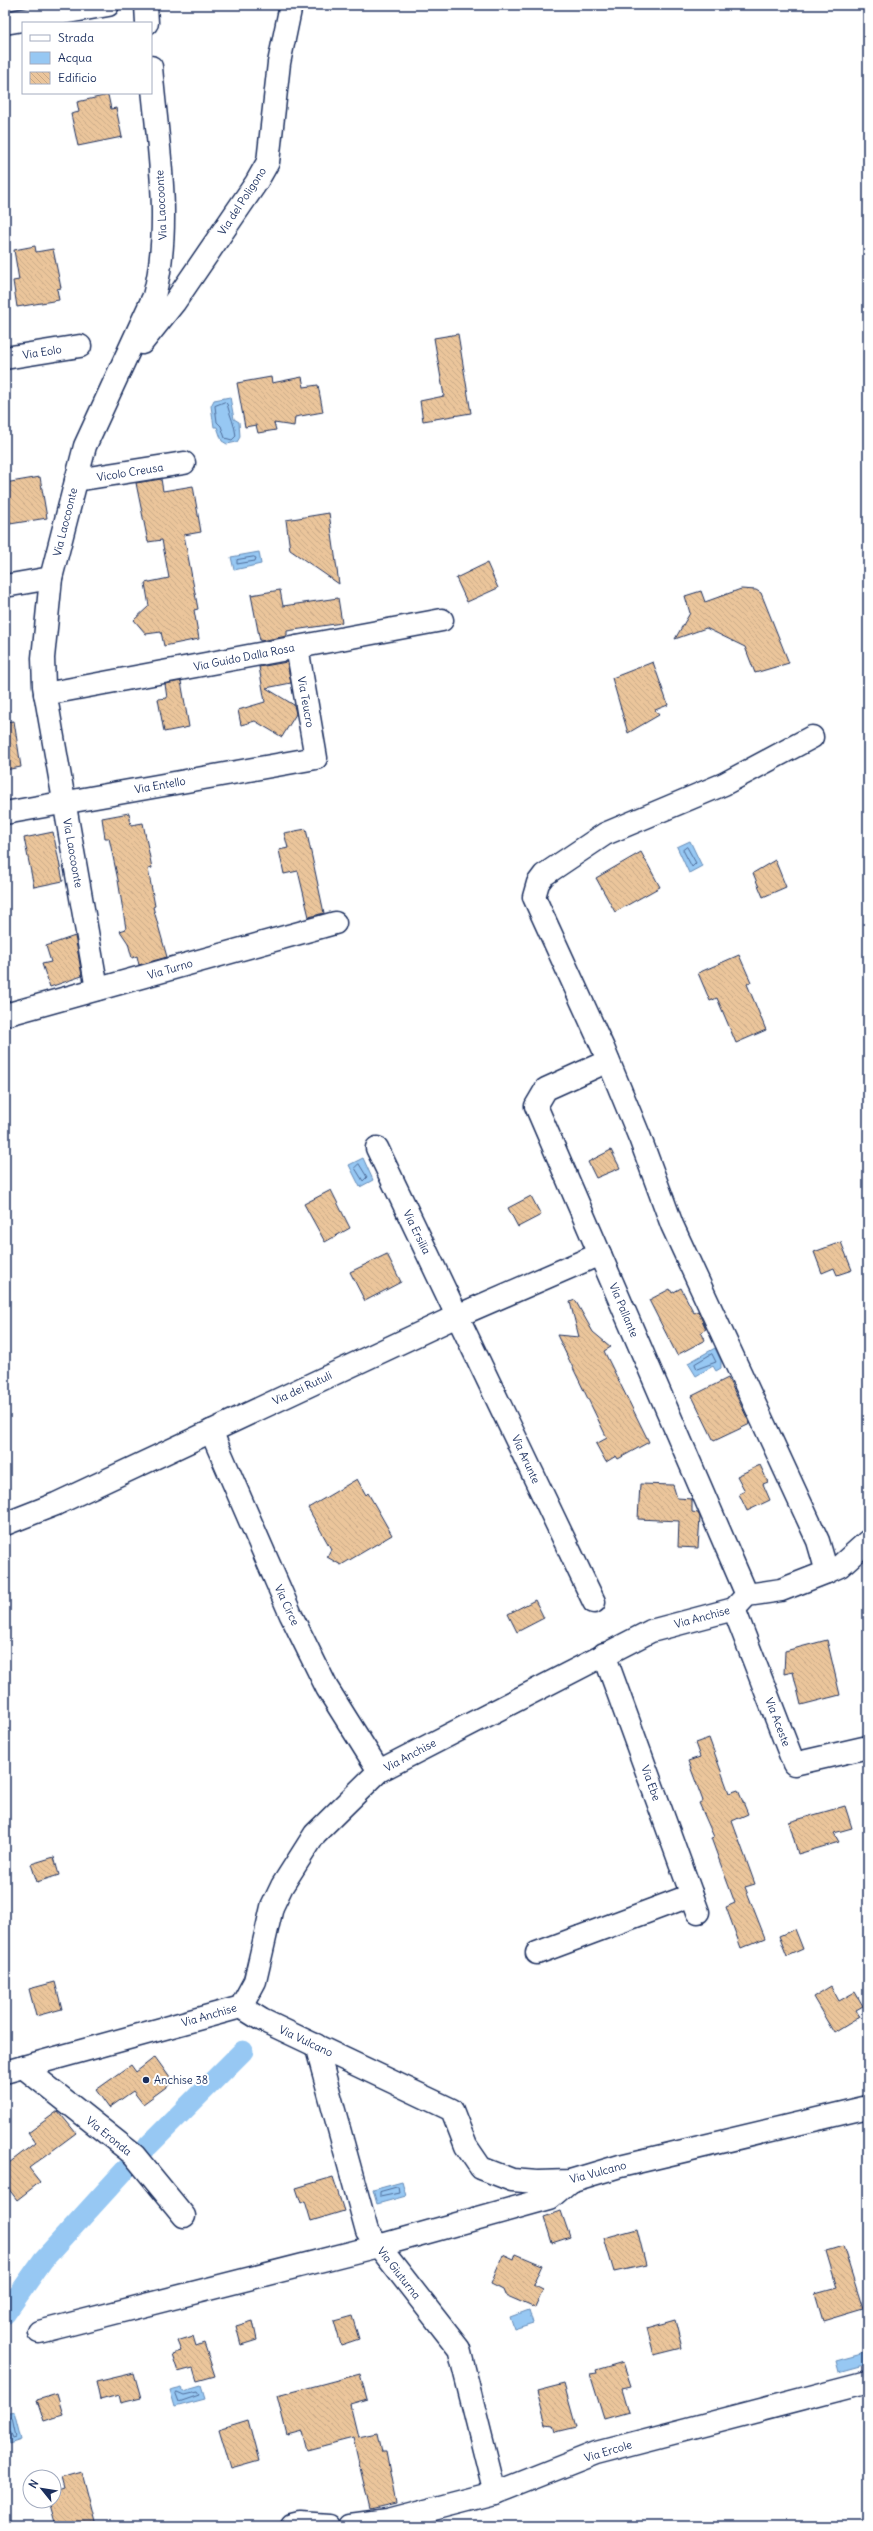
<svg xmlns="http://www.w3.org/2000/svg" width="873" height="2531" font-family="Delius,sans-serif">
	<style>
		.water { fill: #97c8f3; stroke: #658bb7 }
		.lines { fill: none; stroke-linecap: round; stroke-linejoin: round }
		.shore { stroke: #4d6c9a; stroke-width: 1 }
		.canal { stroke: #97c8f3; stroke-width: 21 }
		.building { fill: url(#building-back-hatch); stroke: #1b2f5e }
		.minor-casing { stroke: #1b2f5e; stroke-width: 25 }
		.minor { stroke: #fff; stroke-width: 22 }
		.poi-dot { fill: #1b2f5e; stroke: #fff; stroke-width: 1.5 }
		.labels { text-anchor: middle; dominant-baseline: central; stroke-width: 4; stroke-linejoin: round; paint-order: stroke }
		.street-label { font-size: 11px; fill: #1b2f5e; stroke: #fff }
		.poi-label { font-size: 11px; fill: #1b2f5e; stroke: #fff; text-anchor: start }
	</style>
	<defs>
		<pattern id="building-back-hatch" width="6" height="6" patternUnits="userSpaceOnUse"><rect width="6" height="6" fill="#ebc59b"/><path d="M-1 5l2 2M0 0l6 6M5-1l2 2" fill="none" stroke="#c9aa88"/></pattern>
	</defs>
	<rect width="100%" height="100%" fill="#fff"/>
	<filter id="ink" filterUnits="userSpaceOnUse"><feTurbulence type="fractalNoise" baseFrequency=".025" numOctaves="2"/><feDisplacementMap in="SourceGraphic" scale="8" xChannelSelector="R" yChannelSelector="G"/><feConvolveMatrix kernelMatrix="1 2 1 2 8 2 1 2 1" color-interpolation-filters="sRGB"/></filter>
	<g filter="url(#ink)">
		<g class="water">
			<polygon points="230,397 234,419 239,422 240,437 237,442 227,444 222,441 217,427 214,427 211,406 214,400"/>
			<polygon points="259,552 261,564 234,570 231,557"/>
			<polygon points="690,841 702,866 689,873 677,847"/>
			<polygon points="363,1158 373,1180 360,1187 349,1165"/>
			<polygon points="715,1348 721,1361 721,1368 716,1371 713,1366 696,1376 688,1363"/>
			<polygon points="402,2182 406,2196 377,2204 373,2190"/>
			<polygon points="529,2310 533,2323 514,2329 510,2317"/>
			<polygon points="865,2353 868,2364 839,2372 836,2361"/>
			<polygon points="201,2386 205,2399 175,2407 170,2390 182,2387 184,2391"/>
			<polygon points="14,2412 21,2440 9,2444 5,2427 5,2414"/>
		</g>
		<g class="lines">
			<g class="shore">
				<path d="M225 402 227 404C230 416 235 425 236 436L232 440 225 438 221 426 217 422 215 406Z"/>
				<polygon points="254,557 256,558 255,561 237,564 237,560"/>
				<polygon points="687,847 696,863 692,867 683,850"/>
				<polygon points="359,1164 367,1177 363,1181 355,1168"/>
				<polygon points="712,1354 716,1362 697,1369 695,1364"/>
				<polygon points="398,2187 399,2193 380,2197 380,2192"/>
				<polygon points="177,2392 184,2395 197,2392 199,2395 179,2402 176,2394"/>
				<polyline points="5,2418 12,2418 16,2437 13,2438 10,2431 5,2429"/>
			</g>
			<g class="canal">
				<polyline points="148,2146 243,2051"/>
				<polyline points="5,2314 43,2260 125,2170"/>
			</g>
		</g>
		<g class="building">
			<polygon points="108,95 111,109 116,108 122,137 78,146 71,114 79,112 77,102"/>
			<polygon points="35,246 36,252 53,249 61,288 57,289 59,300 17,307 13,281 19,280 14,250"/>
			<polygon points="458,334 471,413 423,421 420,401 444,396 434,338"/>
			<polygon points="271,377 272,383 302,377 304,387 318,385 323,412 295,417 294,426 274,423 276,430 258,433 256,425 245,427 237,383"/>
			<polygon points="40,477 47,518 10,524 5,483"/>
			<polygon points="161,479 163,491 193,486 201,532 184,535 198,609 194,610 199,639 164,646 161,632 146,634 134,620 149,606 145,583 169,578 162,540 148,542 136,483"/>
			<polygon points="329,513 339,584 290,550 286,520"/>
			<polygon points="487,563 498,588 467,602 456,578"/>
			<polygon points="741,589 756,590 761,593 789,663 755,673 745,647 706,628 675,639 690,613 685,596 701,591 705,602"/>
			<polygon points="280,590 283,606 338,598 342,623 287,631 287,636 260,641 251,595"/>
			<polygon points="287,662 291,683 266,688 294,705 296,714 282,737 255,721 241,725 238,710 265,702 259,667"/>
			<polygon points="653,662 668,705 655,710 659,715 628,733 612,678"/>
			<polygon points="181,681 189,727 164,732 158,699 167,698 165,684"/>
			<polygon points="14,721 21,767 5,770 5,722"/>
			<polygon points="129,813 131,825 143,823 152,868 148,869 155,906 153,907 167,957 139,965 137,956 132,958 128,943 120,931 126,929 118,880 109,838 105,838 102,818"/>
			<polygon points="306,829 324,913 309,917 298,871 284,874 279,850 288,848 284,833"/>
			<polygon points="53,832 63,881 34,887 24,838"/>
			<polygon points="641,852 660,887 615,912 596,878"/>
			<polygon points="775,860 786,887 763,897 753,873"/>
			<polygon points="75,936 82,976 50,987 42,964 51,962 46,946"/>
			<polygon points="739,955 751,982 747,984 766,1030 736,1043 717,998 710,1001 698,973"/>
			<polygon points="611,1150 620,1168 596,1178 588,1162"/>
			<polygon points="331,1190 350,1228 325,1242 304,1204"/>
			<polygon points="531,1196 541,1215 518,1227 508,1208"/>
			<polygon points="841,1242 852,1270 837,1275 834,1268 822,1273 814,1252"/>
			<polygon points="387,1254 401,1282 365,1301 350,1272"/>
			<polygon points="681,1288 694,1313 698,1311 706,1329 701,1332 705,1340 677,1355 649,1300 670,1289 672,1293"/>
			<polygon points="575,1300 593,1332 611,1347 604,1351 649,1442 618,1459 616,1456 606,1462 596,1444 607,1438 557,1335 579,1337 570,1302"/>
			<polygon points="728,1378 750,1424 714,1441 692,1396"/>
			<polygon points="760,1465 768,1482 763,1484 770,1500 747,1511 739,1494 745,1491 737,1476"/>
			<polygon points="357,1479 366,1495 368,1493 392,1535 341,1565 327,1557 331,1549 308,1508"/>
			<polygon points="640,1484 673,1485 677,1498 692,1499 692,1512 698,1513 700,1517 698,1548 678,1547 679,1521 638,1519"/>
			<polygon points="535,1600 544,1618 517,1632 508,1614"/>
			<polygon points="827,1640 840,1695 801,1705 793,1672 784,1674 785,1651"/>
			<polygon points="709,1738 729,1793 738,1790 748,1814 732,1821 755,1884 745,1887 765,1938 741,1948 726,1907 735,1903 711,1838 714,1837 699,1803 703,1801 688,1761 700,1757 695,1743"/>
			<polygon points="845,1806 852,1828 834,1833 839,1842 798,1854 789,1822"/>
			<polygon points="54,1857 59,1875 37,1882 31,1864"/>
			<polygon points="795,1929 803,1949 787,1956 779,1936"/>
			<polygon points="55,1982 62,2009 36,2016 29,1989"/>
			<polygon points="831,1986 839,2001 855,1992 863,2006 856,2010 860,2017 834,2033 813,1997"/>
			<polygon points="155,2057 173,2082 143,2104 133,2091 109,2108 96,2090 131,2065 136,2072"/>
			<polygon points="58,2111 76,2133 29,2168 40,2182 17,2200 5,2184 5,2166 35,2143 28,2133"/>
			<polygon points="333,2177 344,2211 311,2221 305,2201 301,2203 296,2188"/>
			<polygon points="561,2211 570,2237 552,2243 544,2217"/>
			<polygon points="637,2229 646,2265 614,2272 604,2238"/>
			<polygon points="843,2246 863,2309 823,2321 815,2294 837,2288 826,2251"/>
			<polygon points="516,2254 542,2265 533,2285 543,2290 535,2308 505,2295 503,2290 491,2284 503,2255 514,2260"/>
			<polygon points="352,2316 359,2339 341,2345 334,2321"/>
			<polygon points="675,2320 682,2348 654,2355 647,2328"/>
			<polygon points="253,2321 257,2340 241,2345 236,2326"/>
			<polygon points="193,2336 196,2346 204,2343 215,2376 197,2381 193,2368 178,2372 172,2354 181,2351 177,2341"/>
			<polygon points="623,2362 631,2386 622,2388 629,2412 604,2419 590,2374 597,2373 596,2370"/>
			<polygon points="134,2373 141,2398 121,2403 119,2395 100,2400 96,2382"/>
			<polygon points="360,2374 367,2399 350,2404 358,2437 378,2433 382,2452 386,2452 396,2504 370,2510 353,2438 307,2450 302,2431 287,2435 277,2396"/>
			<polygon points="564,2384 576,2427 555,2432 553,2425 546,2424 537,2391"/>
			<polygon points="57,2394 63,2415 44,2421 37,2400"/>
			<polygon points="248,2420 259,2461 231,2469 219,2429"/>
			<polygon points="82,2472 96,2526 56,2526 49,2501 54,2501 54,2492 64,2489 61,2478"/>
		</g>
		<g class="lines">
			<defs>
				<g id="minor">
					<polyline points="146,5 147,23"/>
					<polyline points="5,23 108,5"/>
					<polyline points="142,343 174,303 256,183 268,162 279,63 291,5"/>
					<polyline points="5,358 80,346"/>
					<polyline points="76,480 184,463"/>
					<polyline points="5,586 51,578"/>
					<polyline points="45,694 442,620"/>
					<polyline points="812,737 724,784 605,834 544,875 538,883 534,897 603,1048 640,1138 672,1225 818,1541 827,1572"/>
					<polyline points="5,813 316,758 297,647"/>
					<path d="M97 989 44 686 43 658 51 578 85 446 154 296C173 223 157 141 151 67"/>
					<polyline points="5,1015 335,923"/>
					<polyline points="608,1061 546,1089 536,1106 747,1595"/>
					<polyline points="377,1148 594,1602"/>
					<polyline points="211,1431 291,1615 327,1688 379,1771"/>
					<polyline points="5,1524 56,1504 457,1316 600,1254"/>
					<polyline points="734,1609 794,1764 868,1747"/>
					<polyline points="604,1654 698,1912"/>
					<polyline points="537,1953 692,1895"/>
					<polyline points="241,2007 262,2020 452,2110 466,2146 481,2168 512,2180 537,2182 570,2181 620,2166 868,2107"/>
					<polyline points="316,2045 367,2231 459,2349 495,2493"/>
					<polyline points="23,2067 134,2155 184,2216"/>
					<polyline points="5,2072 241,2007 255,1981 272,1907 282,1886 315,1834 379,1771 651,1631 734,1609 747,1595 781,1590 827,1572 840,1566 868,1541"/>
					<polyline points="39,2332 378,2246 550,2198 570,2181"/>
					<polyline points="292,2526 300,2524 329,2526"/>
					<polyline points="350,2526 387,2521 495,2493 596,2453 868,2382"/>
				</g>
			</defs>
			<use href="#minor" class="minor-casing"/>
			<use href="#minor" class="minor"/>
		</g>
	</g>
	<circle class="poi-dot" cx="146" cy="2080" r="4"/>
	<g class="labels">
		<g class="street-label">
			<text transform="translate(242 201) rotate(-57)">Via del Poligono</text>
			<text transform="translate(161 205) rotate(-93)">Via Laocoonte</text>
			<text transform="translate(42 352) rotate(-9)">Via Eolo</text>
			<text transform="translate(130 472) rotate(-9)">Vicolo Creusa</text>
			<text transform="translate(65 522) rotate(-76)">Via Laocoonte</text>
			<text transform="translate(244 657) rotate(-11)">Via Guido Dalla Rosa</text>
			<text transform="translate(306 702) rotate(80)">Via Teucro</text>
			<text transform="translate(160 785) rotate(-10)">Via Entello</text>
			<text transform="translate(73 853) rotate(80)">Via Laocoonte</text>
			<text transform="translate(170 969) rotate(-16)">Via Turno</text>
			<text transform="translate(417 1232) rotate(64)">Via Ersilia</text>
			<text transform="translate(624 1310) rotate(67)">Via Pallante</text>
			<text transform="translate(302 1388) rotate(-25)">Via dei Rutuli</text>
			<text transform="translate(526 1459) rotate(65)">Via Arunte</text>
			<text transform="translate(287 1605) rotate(65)">Via Circe</text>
			<text transform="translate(702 1617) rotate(-15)">Via Anchise</text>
			<text transform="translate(778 1722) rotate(69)">Via Aceste</text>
			<text transform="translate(410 1755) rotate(-28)">Via Anchise</text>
			<text transform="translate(651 1783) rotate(70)">Via Ebe</text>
			<text transform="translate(209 2015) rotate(-16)">Via Anchise</text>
			<text transform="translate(306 2041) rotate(25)">Via Vulcano</text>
			<text transform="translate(109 2136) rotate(39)">Via Eronda</text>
			<text transform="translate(598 2172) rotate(-15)">Via Vulcano</text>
			<text transform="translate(399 2273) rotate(52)">Via Giuturna</text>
			<text transform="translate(608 2451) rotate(-17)">Via Ercole</text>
		</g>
		<g class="poi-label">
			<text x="154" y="2080">Anchise 38</text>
		</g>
	</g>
	<rect width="873" height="2531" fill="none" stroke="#fff" stroke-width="20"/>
	<rect x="10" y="10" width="853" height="2511" fill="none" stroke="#1b2f5e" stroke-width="1.5" filter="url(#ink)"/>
	<rect x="22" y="22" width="130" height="72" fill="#ffffff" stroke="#a4acbf"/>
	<rect x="30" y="35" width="20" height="6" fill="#ffffff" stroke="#a4acbf"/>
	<text x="58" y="42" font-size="12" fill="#1b2f5e">Strada</text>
	<rect x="30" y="52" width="20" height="12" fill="#97c8f3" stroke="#a4acbf"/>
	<text x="58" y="62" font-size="12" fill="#1b2f5e">Acqua</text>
	<rect x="30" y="72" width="20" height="12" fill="url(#building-back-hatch)" stroke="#a4acbf"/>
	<text x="58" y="82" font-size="12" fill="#1b2f5e">Edificio</text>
	<g transform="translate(42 2489) rotate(300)"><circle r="19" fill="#ffffff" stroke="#a4acbf"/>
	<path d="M0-3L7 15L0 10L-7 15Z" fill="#1b2f5e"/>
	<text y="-6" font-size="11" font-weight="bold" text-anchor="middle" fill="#1b2f5e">N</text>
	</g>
</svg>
